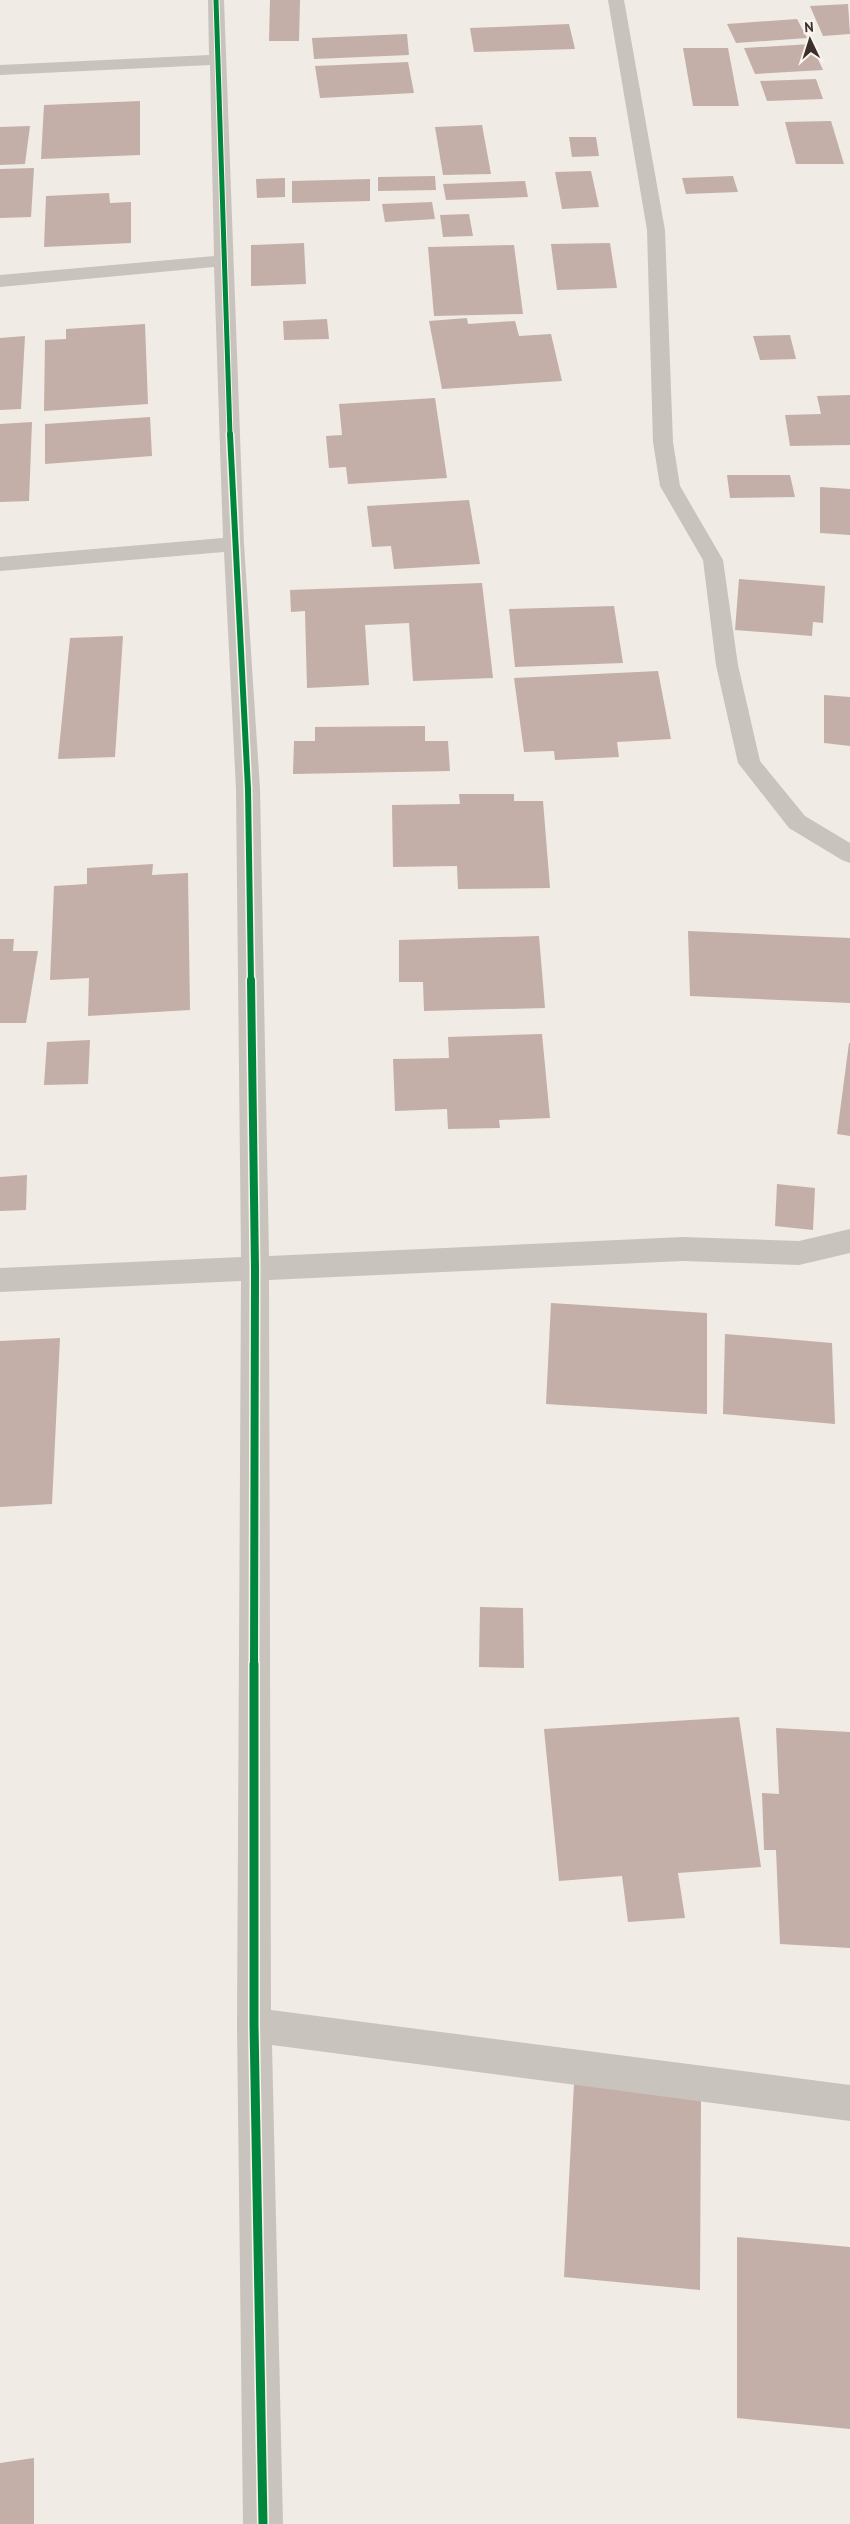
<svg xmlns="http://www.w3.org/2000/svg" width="850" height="2524" font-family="'PT Sans',sans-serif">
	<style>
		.building { fill: #c3afa7 }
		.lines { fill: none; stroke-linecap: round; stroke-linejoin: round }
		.minor { fill: #c9c3be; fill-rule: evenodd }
		.cycleway-far3-casing { stroke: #fbf5ee; stroke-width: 7 }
		.cycleway-far2-casing { stroke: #fbf5ee; stroke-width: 9 }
		.cycleway-far1-casing { stroke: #fbf5ee; stroke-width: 11 }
		.cycleway-casing { stroke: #fbf5ee; stroke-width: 12 }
		.cycleway-far3 { stroke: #00873e; stroke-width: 5 }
		.cycleway-far2 { stroke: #00873e; stroke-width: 6 }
		.cycleway-far1 { stroke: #00873e; stroke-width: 8 }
		.cycleway { stroke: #00873e; stroke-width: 9 }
	</style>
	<rect width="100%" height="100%" fill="#f0ebe5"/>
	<g class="building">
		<polygon points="270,0 300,0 299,41 269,41"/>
		<polygon points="848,4 850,34 823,36 810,6"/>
		<polygon points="797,19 807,38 736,43 727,24"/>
		<polygon points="569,24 575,49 474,52 470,28"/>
		<polygon points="407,34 409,55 314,59 312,38"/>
		<polygon points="811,44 823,70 755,74 744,48"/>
		<polygon points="683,48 728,48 739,106 693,106"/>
		<polygon points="408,62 414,93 320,98 315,66"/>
		<polygon points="816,79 823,99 767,101 760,81"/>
		<polygon points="140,101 140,155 41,159 44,105"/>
		<polygon points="831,121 844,164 796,164 785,122"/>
		<polygon points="482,125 491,174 443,175 435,127"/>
		<polygon points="30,126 25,164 0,165 0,127"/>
		<polygon points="569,137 596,137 599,156 572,157"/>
		<polygon points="34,168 31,217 0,218 0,169"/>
		<polygon points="591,171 599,207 562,209 555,172"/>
		<polygon points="435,176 436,190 378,191 378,177"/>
		<polygon points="733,176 738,192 686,194 682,178"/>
		<polygon points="285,178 285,197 257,198 256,179"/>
		<polygon points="370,179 370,201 292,203 292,181"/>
		<polygon points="525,181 528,197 446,200 443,184"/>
		<polygon points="109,193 110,203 131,202 131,243 44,247 46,196"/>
		<polygon points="432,202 435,219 385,222 382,204"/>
		<polygon points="469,214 473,236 443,237 440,215"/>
		<polygon points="304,243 306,284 251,286 251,245"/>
		<polygon points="610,243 617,288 557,290 551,244"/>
		<polygon points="514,245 523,314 434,316 428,247"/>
		<polygon points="467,318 468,324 515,321 519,336 551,334 562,381 442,389 429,321"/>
		<polygon points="327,319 329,339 284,340 283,321"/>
		<polygon points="145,324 148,404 44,411 45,340 66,339 66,329"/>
		<polygon points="790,335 796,359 760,360 753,336"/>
		<polygon points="25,336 21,409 0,410 0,338"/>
		<polygon points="850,395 850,445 790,446 785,415 821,414 817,396"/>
		<polygon points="435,398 447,478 348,484 346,467 329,468 326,436 342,435 339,404"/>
		<polygon points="150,417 152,456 45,464 45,424"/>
		<polygon points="32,422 29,501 0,502 0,424"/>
		<polygon points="727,475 790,475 795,497 730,498"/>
		<polygon points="820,487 850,489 850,535 820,533"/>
		<polygon points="469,500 480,564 394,569 391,546 372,547 367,506"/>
		<polygon points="739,579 825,586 823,623 813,622 812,636 735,630"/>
		<polygon points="482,583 493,678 413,681 409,623 365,625 369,685 307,688 305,611 291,612 290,590"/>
		<polygon points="614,606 623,663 515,667 509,609"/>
		<polygon points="123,636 115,757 58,759 70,638"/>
		<polygon points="658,671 671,739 617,742 619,757 555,760 554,751 524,752 514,678"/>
		<polygon points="824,695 850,697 850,746 824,743"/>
		<polygon points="425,726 425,741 448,741 450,771 293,774 294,741 315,741 315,727"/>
		<polygon points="459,794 514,794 514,801 543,801 550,888 458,889 457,866 393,867 392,805 460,804"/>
		<polygon points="153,864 152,875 188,873 190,1010 88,1016 89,978 50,980 54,886 87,884 87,868"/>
		<polygon points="688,931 850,938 850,1003 690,996"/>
		<polygon points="539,936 545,1008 424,1011 423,982 399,982 399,940"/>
		<polygon points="0,939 14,939 13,951 38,951 26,1023 0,1023"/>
		<polygon points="542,1034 550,1118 499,1120 500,1128 448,1129 447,1109 395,1111 393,1059 449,1058 448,1037"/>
		<polygon points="90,1040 88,1084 44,1085 47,1042"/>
		<polygon points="849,1043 850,1043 850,1136 837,1134"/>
		<polygon points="27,1175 26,1210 0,1211 0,1177"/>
		<polygon points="777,1184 815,1188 813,1230 775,1226"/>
		<polygon points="551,1303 707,1313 707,1414 546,1404"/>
		<polygon points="725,1334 832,1343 835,1424 723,1414"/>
		<polygon points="60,1338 52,1504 0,1507 0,1341"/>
		<polygon points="480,1607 523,1608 524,1668 479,1667"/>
		<polygon points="739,1717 761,1867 678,1873 685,1918 628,1922 622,1876 559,1881 544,1729"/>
		<polygon points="776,1728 850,1732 850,1948 780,1944 776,1850 764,1850 762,1793 779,1794"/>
		<polygon points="574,2083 701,2095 700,2290 564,2277"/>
		<polygon points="737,2237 850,2247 850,2429 737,2418"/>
		<polygon points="34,2458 34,2524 0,2524 0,2463"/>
	</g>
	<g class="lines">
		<g class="minor">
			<polygon points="208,0 224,0 244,544 260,789 269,1256 683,1237 799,1241 850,1229 850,1253 799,1265 683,1261 269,1280 271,2010 850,2085 850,2121 272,2045 283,2524 243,2524 237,2025 241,1281 0,1292 0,1268 241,1257 236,789 224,552 0,571 0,557 223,538 214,267 0,287 0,275 214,256 210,65 0,75 0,65 209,55"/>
			<polygon points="608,0 624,0 665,230 673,442 680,486 723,560 738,665 760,761 805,816 850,843 850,863 842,860 789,828 738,763 716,665 703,560 660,486 653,442 647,230"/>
		</g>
		<defs>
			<polyline id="cycleway-far3" points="216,0 230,435"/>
			<polyline id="cycleway-far2" points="230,434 248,789 251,981"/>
			<polyline id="cycleway-far1" points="251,980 255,1269 254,1666"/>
			<polyline id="cycleway" points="254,1664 254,2025 263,2524"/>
		</defs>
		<use href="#cycleway-far3" class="cycleway-far3-casing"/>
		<use href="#cycleway-far2" class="cycleway-far2-casing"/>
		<use href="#cycleway-far1" class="cycleway-far1-casing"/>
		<use href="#cycleway" class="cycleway-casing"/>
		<use href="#cycleway-far3" class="cycleway-far3"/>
		<use href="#cycleway-far2" class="cycleway-far2"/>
		<use href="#cycleway-far1" class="cycleway-far1"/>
		<use href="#cycleway" class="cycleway"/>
	</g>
	<g transform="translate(810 40) rotate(356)" stroke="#fbf5ee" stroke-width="4" paint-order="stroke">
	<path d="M0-4L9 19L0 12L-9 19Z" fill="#3b302b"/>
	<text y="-8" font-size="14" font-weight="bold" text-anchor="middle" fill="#3b302b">N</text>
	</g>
</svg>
